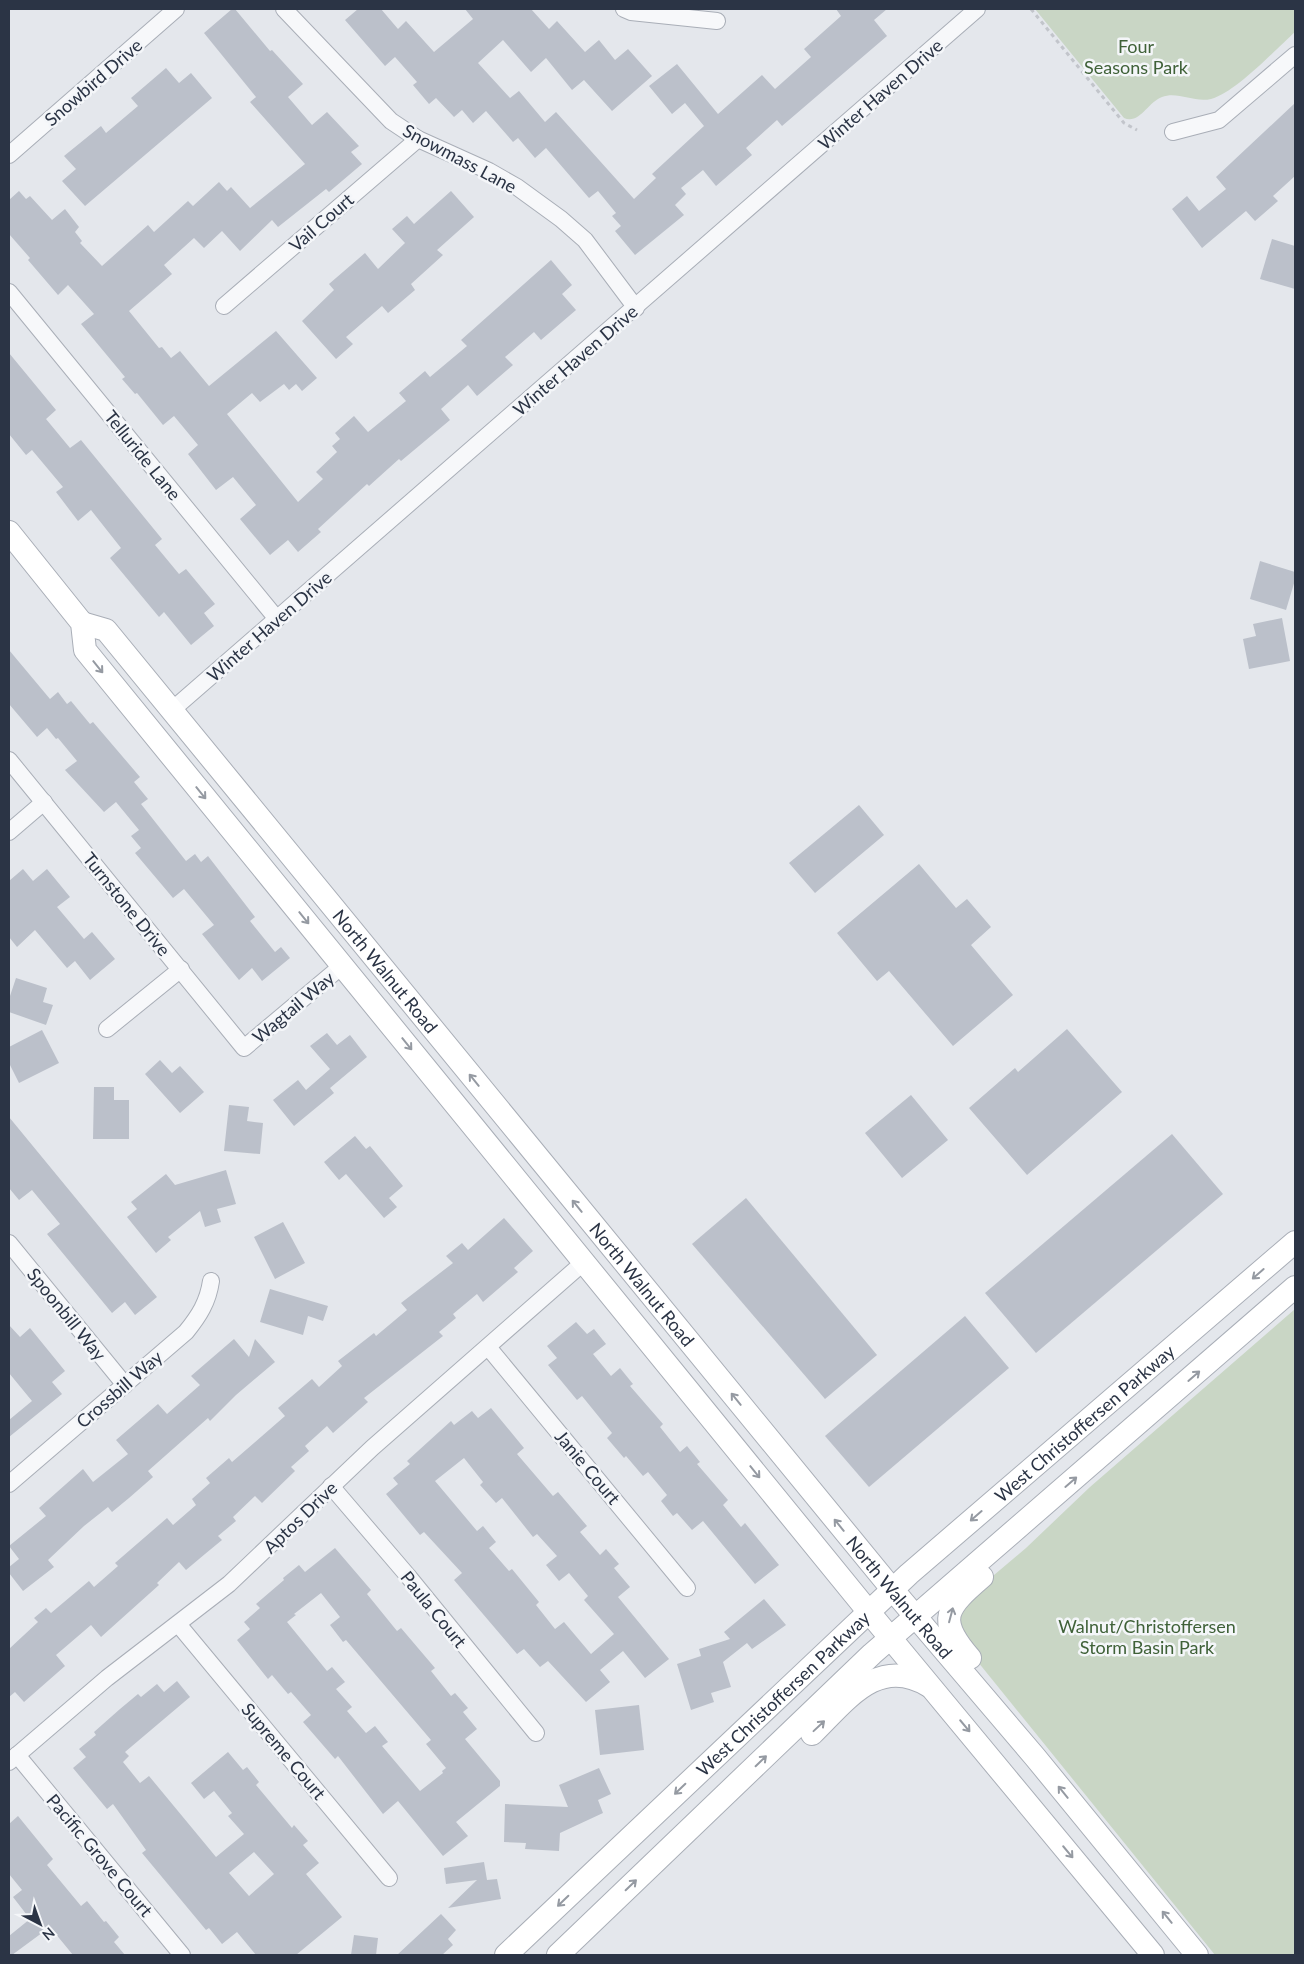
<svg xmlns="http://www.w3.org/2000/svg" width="1304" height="1964" font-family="Lato,sans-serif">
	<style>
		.green { fill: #c9d6c5 }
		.building { fill: #bbc0ca; fill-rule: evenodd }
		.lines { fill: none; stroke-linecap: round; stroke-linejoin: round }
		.street-casing { stroke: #a9aeb7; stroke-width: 18 }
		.secondary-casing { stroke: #a9aeb7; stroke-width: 24 }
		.path { stroke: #c2c5cb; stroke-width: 3; stroke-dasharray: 4 4; stroke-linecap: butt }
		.street { stroke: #f7f8fa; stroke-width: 16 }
		.secondary { stroke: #fff; stroke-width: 22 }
		.oneway { stroke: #959aa2 }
		.labels { text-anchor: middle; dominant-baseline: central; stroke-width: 5; stroke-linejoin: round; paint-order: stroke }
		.park-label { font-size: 18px; fill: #3f6138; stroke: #f4f6f9 }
		.street-label { font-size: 18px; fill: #2b3445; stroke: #f4f6f9 }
	</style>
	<rect width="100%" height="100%" fill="#e4e7ec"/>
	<g class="green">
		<path d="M1035 9H1295V32C1275 50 1235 93 1211 99 1194 103 1178 91 1162 97 1148 102 1139 125 1124 118Z"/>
		<polygon points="1295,1309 1295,1955 1215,1955 961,1641 956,1630 968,1597 1026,1548 1090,1487"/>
	</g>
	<g class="building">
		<polygon points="232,9 235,9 270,51 272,50 303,84 288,97 312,125 327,112 359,146 351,152 362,164 329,192 326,189 278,227 272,220 240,251 222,231 204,248 194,238 164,265 172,274 129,311 159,348 162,347 171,358 180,351 209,386 276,331 317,378 302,391 296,384 289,390 284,384 260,402 252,393 227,414 298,502 323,479 316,472 337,452 332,446 340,439 335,433 354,416 368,432 406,401 399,393 425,371 430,377 467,346 461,340 551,260 572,285 562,294 576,310 541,340 534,332 505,357 513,365 477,396 468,385 441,409 450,420 401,461 399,459 369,486 367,484 318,529 321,532 298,552 288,540 270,555 240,519 256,505 233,477 216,490 188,454 198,445 174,416 163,425 137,393 135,394 122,379 125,377 81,324 94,314 68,285 58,295 28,260 30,258 9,234 9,200 19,191 26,199 30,196 52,220 65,209 79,227 75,232 82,241 80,243 102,266 148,225 154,232 188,201 193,206 219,182 227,191 231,187 250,208 305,164 250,102 256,97 204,33"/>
		<polygon points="358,9 381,9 398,29 406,21 434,52 473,19 465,9 531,9 549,29 557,21 585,52 599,40 615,60 628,49 652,76 612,111 584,80 572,90 546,58 531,72 503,40 478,63 510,98 519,91 545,122 556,112 634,199 656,178 652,174 704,126 685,103 672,114 649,86 677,64 718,114 762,75 775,89 811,57 804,49 841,16 836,9 887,9 874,20 887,36 782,126 777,120 746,148 752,155 716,186 703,170 681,188 686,194 675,205 684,215 635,255 615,231 621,226 612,216 616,213 598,191 589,198 546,148 535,158 518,138 513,142 486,111 473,123 462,110 454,117 436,98 429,104 413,85 417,82 395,57 385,66 345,20"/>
		<polygon points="166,68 179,83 191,73 212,98 85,206 62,181 76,169 64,156 101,126 106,133 138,106 131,98"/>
		<polygon points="1295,103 1295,176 1273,196 1278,201 1255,221 1246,211 1202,248 1172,209 1187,196 1199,211 1226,189 1216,177"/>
		<polygon points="451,191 474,217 437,250 443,255 411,284 415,290 388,313 382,306 346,337 353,344 336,359 302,321 334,290 329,284 365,253 378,269 405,243 392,229 407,216 414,224"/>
		<polygon points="1272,239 1295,246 1295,289 1260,279"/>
		<polygon points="9,353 56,410 46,419 70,448 81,440 162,539 155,545 179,574 186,569 215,604 204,613 214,626 191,645 164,612 159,617 110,558 121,548 91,510 78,521 56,492 63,487 32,450 26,455 9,434"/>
		<polygon points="1260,561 1295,572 1295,580 1286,610 1250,599"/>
		<polygon points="1282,618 1290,661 1249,669 1243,639 1256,636 1253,624"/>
		<polygon points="9,650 50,699 58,692 67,704 71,701 90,724 93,722 140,777 134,782 148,799 141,804 186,861 195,854 201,862 208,856 255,917 250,921 275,952 281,947 290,958 262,981 252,968 239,980 202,934 214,925 184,889 173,898 135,853 141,848 131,836 139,830 116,802 104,812 65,770 77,761 58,738 56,739 47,728 37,737 9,704"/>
		<polygon points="859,805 884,835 815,893 789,863"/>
		<polygon points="919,864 956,908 967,899 991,927 971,945 1013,995 953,1046 889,971 877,981 837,933"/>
		<polygon points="23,869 33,881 47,869 70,897 57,907 84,939 92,932 115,959 90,980 75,961 67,968 35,930 17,947 9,937 9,881"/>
		<polygon points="16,978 47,988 43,1002 53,1005 46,1025 9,1012 9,999"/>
		<polygon points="1067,1029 1122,1092 1027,1175 969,1108 1015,1068 1018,1072"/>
		<polygon points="42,1030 59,1063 19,1083 9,1063 9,1047"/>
		<polygon points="327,1033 337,1045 350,1035 367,1057 330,1088 334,1093 294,1126 273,1100 298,1080 306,1090 330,1069 310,1046"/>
		<polygon points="160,1060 172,1073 180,1066 204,1092 180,1113 145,1074"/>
		<polygon points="94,1087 114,1087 114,1100 129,1100 129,1139 93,1139"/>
		<polygon points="911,1095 948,1140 902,1178 865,1133"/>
		<polygon points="229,1105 249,1107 247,1121 263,1123 260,1154 224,1151"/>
		<polygon points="9,1117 157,1297 135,1315 125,1302 112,1313 47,1234 60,1224 32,1190 19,1200 9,1188"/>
		<polygon points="1172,1134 1223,1194 1036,1353 985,1293"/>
		<polygon points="355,1136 366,1149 370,1146 403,1186 389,1198 397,1207 384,1218 346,1174 339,1180 324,1162"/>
		<polygon points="226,1170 236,1204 217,1209 221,1222 205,1227 200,1211 168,1237 171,1240 156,1253 127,1217 137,1209 131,1202 166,1174 175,1185"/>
		<polygon points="746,1198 877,1355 825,1399 692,1244"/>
		<polygon points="504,1218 533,1251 514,1268 518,1272 483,1302 477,1294 453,1314 456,1318 439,1332 443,1336 364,1398 368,1402 333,1433 327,1426 305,1446 309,1451 291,1467 295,1471 262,1503 255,1496 233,1517 236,1521 218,1536 222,1540 205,1554 186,1570 179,1562 157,1583 159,1585 101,1637 91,1625 56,1655 65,1666 24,1702 15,1692 9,1697 9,1649 38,1622 34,1618 46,1608 51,1613 89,1581 94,1587 118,1566 115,1563 167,1518 173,1525 196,1505 192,1499 210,1483 206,1478 229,1458 232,1462 285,1416 278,1408 312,1379 319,1387 342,1366 338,1361 374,1333 376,1336 407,1310 401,1303 453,1263 446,1256 462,1243 468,1250"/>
		<polygon points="283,1222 305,1263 275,1279 254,1237"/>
		<polygon points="270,1289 328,1306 323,1321 308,1316 303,1335 260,1322"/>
		<polygon points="965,1316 1009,1368 869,1487 825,1436"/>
		<polygon points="576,1322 587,1334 594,1329 606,1344 593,1354 611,1376 620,1368 633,1384 630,1386 663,1424 660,1427 680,1452 687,1446 700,1462 697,1464 728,1500 723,1505 741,1527 745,1523 779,1565 755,1584 703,1521 692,1530 677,1513 673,1516 661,1501 667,1495 648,1472 643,1476 626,1456 624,1458 607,1438 612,1433 582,1396 577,1400 548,1365 557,1358 547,1346"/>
		<polygon points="9,1325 20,1337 30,1328 65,1371 52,1382 62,1394 9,1437 9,1420 32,1401 9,1373"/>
		<polygon points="234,1339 249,1357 255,1339 275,1362 236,1395 210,1421 208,1418 148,1471 153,1477 129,1498 112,1512 108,1507 84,1526 48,1560 54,1567 23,1591 9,1573 9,1567 19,1559 9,1546 46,1516 39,1508 83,1469 93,1482 128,1454 116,1440 158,1404 167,1414 200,1385 191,1376"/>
		<path d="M491 1408 524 1448 517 1454 553 1496 558 1492 587 1526 580 1532 600 1555 606 1549 619 1564 614 1568 630 1587 618 1597 669 1659 645 1678 623 1651 600 1670 610 1682 586 1702 548 1661 540 1667 524 1649 517 1654 454 1580 462 1573 424 1532 420 1535 386 1494 398 1484 393 1478 410 1464 407 1461 451 1421 454 1425 472 1411 478 1418ZM464 1458 483 1482 480 1485 496 1503 502 1498 533 1537 537 1534 557 1556 546 1565 559 1581 569 1573 588 1596 584 1600 614 1634 591 1654 564 1622 555 1629 536 1605 539 1602 512 1569 509 1571 489 1548 496 1542 483 1526 477 1531 435 1481Z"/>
		<path d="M335 1548 371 1590 367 1594 397 1631 401 1628 435 1668 431 1671 451 1696 455 1693 468 1708 463 1712 477 1729 465 1739 500 1781V1786L456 1822 468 1836 443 1856 398 1801 383 1814 338 1756 335 1759 303 1722 311 1715 291 1692 288 1694 272 1675 268 1679 237 1640 250 1629 244 1622 260 1608 256 1604 284 1580 283 1578 299 1565 305 1572ZM321 1593 340 1617 330 1625 343 1642 346 1640 431 1740 426 1744 446 1768 442 1771 443 1773 420 1791 382 1746 388 1742 375 1726 366 1733 347 1711 352 1707 336 1689 345 1682 332 1667 327 1671 287 1622 296 1615 294 1614Z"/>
		<polygon points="764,1599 786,1625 752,1649 747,1643 723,1662 731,1687 711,1693 714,1702 691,1710 677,1664 701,1656 699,1649 730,1639 724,1632"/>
		<path d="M177 1681 190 1697 125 1752 129 1756 123 1762 140 1783 149 1776 216 1857 244 1834 228 1816 232 1813 214 1791 204 1799 191 1783 228 1752 243 1770 247 1767 259 1782 256 1785 292 1828 294 1825 308 1841 303 1845 319 1863 306 1874 342 1917 296 1955H256L237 1932 222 1944 209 1928 206 1930 142 1853 146 1850 113 1804 107 1809 73 1768 86 1757 79 1749 96 1735 94 1732 120 1709 138 1694 141 1697 157 1684 164 1692ZM254 1852 274 1874 249 1896 229 1873Z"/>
		<polygon points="639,1705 644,1750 600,1755 595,1710"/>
		<polygon points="599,1768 611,1794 598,1800 603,1813 560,1833 559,1851 525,1849 526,1843 504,1842 505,1804 568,1807 559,1785"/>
		<polygon points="18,1816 53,1859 47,1865 81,1906 87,1901 104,1922 106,1921 119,1937 114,1942 125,1955 73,1955 50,1927 12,1955 9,1955 9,1936 30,1919 13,1897 22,1890 9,1874 9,1824"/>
		<polygon points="484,1862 487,1880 497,1879 501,1899 448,1908 477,1880 446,1884 444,1868"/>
		<polygon points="441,1914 456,1930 448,1939 453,1945 442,1955 397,1955"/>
		<polygon points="354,1935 378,1938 376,1955 351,1955"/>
	</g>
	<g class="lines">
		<defs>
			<g id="street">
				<polyline points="284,9 391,121 418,139 489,171 517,187 561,219 585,240 636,308"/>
				<polyline points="624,9 631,12 717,21"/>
				<polyline points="1173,132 1219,120 1295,55"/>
				<polyline points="9,155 176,9"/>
				<polyline points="9,292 277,619"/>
				<polyline points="224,306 418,139"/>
				<polyline points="172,710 977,9"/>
				<polyline points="9,760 244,1048 343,965"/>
				<polyline points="9,832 44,802"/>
				<polyline points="107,1029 181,969"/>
				<polyline points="9,1243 125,1385"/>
				<polyline points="488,1347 687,1588"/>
				<path d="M9 1484 186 1332C199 1316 208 1302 211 1281"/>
				<polyline points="331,1486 408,1576 536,1733"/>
				<polyline points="178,1624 389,1878"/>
				<polyline points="17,1755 182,1955"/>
				<polyline points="9,1762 107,1678 229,1584 372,1448 584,1262"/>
			</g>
			<g id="secondary">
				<polyline points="9,532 82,623 85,650 868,1611 1153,1955"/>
				<path id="s1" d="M82 623 106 630 892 1589 1035 1757 1197 1955"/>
				<path d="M970 1658C936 1619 946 1608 982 1577"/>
				<path d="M812 1734C845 1702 878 1654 929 1686"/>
				<path id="s2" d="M506 1955 909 1574 1295 1242"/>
				<polyline points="558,1955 872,1654 1295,1287"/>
			</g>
		</defs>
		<use href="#street" class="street-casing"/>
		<use href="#secondary" class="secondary-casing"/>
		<polyline class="path" points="1031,9 1124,123 1137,130"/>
		<use href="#street" class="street"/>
		<use href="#secondary" class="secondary"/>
	</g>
	<defs><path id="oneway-shaft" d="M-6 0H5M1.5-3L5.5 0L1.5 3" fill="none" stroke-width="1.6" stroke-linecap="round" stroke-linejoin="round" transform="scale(1.25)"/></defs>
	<g class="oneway">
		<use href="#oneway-shaft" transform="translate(98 667) rotate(51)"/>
		<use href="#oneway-shaft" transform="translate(201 793) rotate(51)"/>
		<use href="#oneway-shaft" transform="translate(304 918) rotate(51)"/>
		<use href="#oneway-shaft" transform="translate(407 1044) rotate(51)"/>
		<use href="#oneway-shaft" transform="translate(474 1080) rotate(-129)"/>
		<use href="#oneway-shaft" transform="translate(577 1206) rotate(-129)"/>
		<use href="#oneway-shaft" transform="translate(1258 1274) rotate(139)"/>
		<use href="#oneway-shaft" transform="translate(1194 1376) rotate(-41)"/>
		<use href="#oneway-shaft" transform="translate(736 1399) rotate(-129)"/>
		<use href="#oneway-shaft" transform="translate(755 1472) rotate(51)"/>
		<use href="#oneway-shaft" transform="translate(1071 1482) rotate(-41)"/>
		<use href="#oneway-shaft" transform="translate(976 1516) rotate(139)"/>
		<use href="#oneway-shaft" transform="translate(839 1525) rotate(-129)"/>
		<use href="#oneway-shaft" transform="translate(951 1615) rotate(-75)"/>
		<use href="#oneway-shaft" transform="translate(819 1726) rotate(-43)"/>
		<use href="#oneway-shaft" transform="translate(965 1726) rotate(50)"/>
		<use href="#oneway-shaft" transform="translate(761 1761) rotate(-44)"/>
		<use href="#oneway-shaft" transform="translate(680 1789) rotate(136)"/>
		<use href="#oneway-shaft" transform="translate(1063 1792) rotate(-129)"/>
		<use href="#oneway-shaft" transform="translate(1068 1852) rotate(50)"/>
		<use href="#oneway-shaft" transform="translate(631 1885) rotate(-44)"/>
		<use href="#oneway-shaft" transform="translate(563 1901) rotate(136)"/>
		<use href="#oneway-shaft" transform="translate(1167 1917) rotate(-129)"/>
	</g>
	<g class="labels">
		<g class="park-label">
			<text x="1136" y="46">Four<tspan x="1136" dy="21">Seasons Park</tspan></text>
			<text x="1147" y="1626">Walnut/Christoffersen<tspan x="1147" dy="21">Storm Basin Park</tspan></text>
		</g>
		<g class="street-label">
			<text transform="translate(93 82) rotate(-41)">Snowbird Drive</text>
			<text transform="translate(880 94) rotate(-41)">Winter Haven Drive</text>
			<text transform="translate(460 158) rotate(28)">Snowmass Lane</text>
			<text transform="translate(321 222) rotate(-41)">Vail Court</text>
			<text transform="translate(575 360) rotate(-41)">Winter Haven Drive</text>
			<text transform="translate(143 455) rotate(51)">Telluride Lane</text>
			<text transform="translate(269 626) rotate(-41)">Winter Haven Drive</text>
			<text transform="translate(127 904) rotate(51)">Turnstone Drive</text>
			<text stroke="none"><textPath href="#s1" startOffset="466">North Walnut Road</textPath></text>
			<text transform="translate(293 1007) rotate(-40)">Wagtail Way</text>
			<text stroke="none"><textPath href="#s1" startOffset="871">North Walnut Road</textPath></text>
			<text transform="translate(67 1314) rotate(51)">Spoonbill Way</text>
			<text transform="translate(119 1389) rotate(-41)">Crossbill Way</text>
			<text stroke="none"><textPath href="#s2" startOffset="786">West Christoffersen Parkway</textPath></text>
			<text transform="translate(588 1467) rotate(50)">Janie Court</text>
			<text transform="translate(300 1517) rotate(-44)">Aptos Drive</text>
			<text stroke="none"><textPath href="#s1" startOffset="1276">North Walnut Road</textPath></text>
			<text transform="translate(434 1609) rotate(51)">Paula Court</text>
			<text stroke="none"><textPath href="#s2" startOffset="381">West Christoffersen Parkway</textPath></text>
			<text transform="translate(284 1751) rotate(50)">Supreme Court</text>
			<text transform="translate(100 1855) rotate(50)">Pacific Grove Court</text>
		</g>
	</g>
	<rect width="1304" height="1964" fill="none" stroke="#2b3445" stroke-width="20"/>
	<g transform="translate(40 1924) rotate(139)" stroke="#f4f6f9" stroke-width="4" paint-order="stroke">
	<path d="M0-4L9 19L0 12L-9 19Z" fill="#2b3445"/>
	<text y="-8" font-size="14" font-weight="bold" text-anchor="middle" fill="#2b3445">N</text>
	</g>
</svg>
